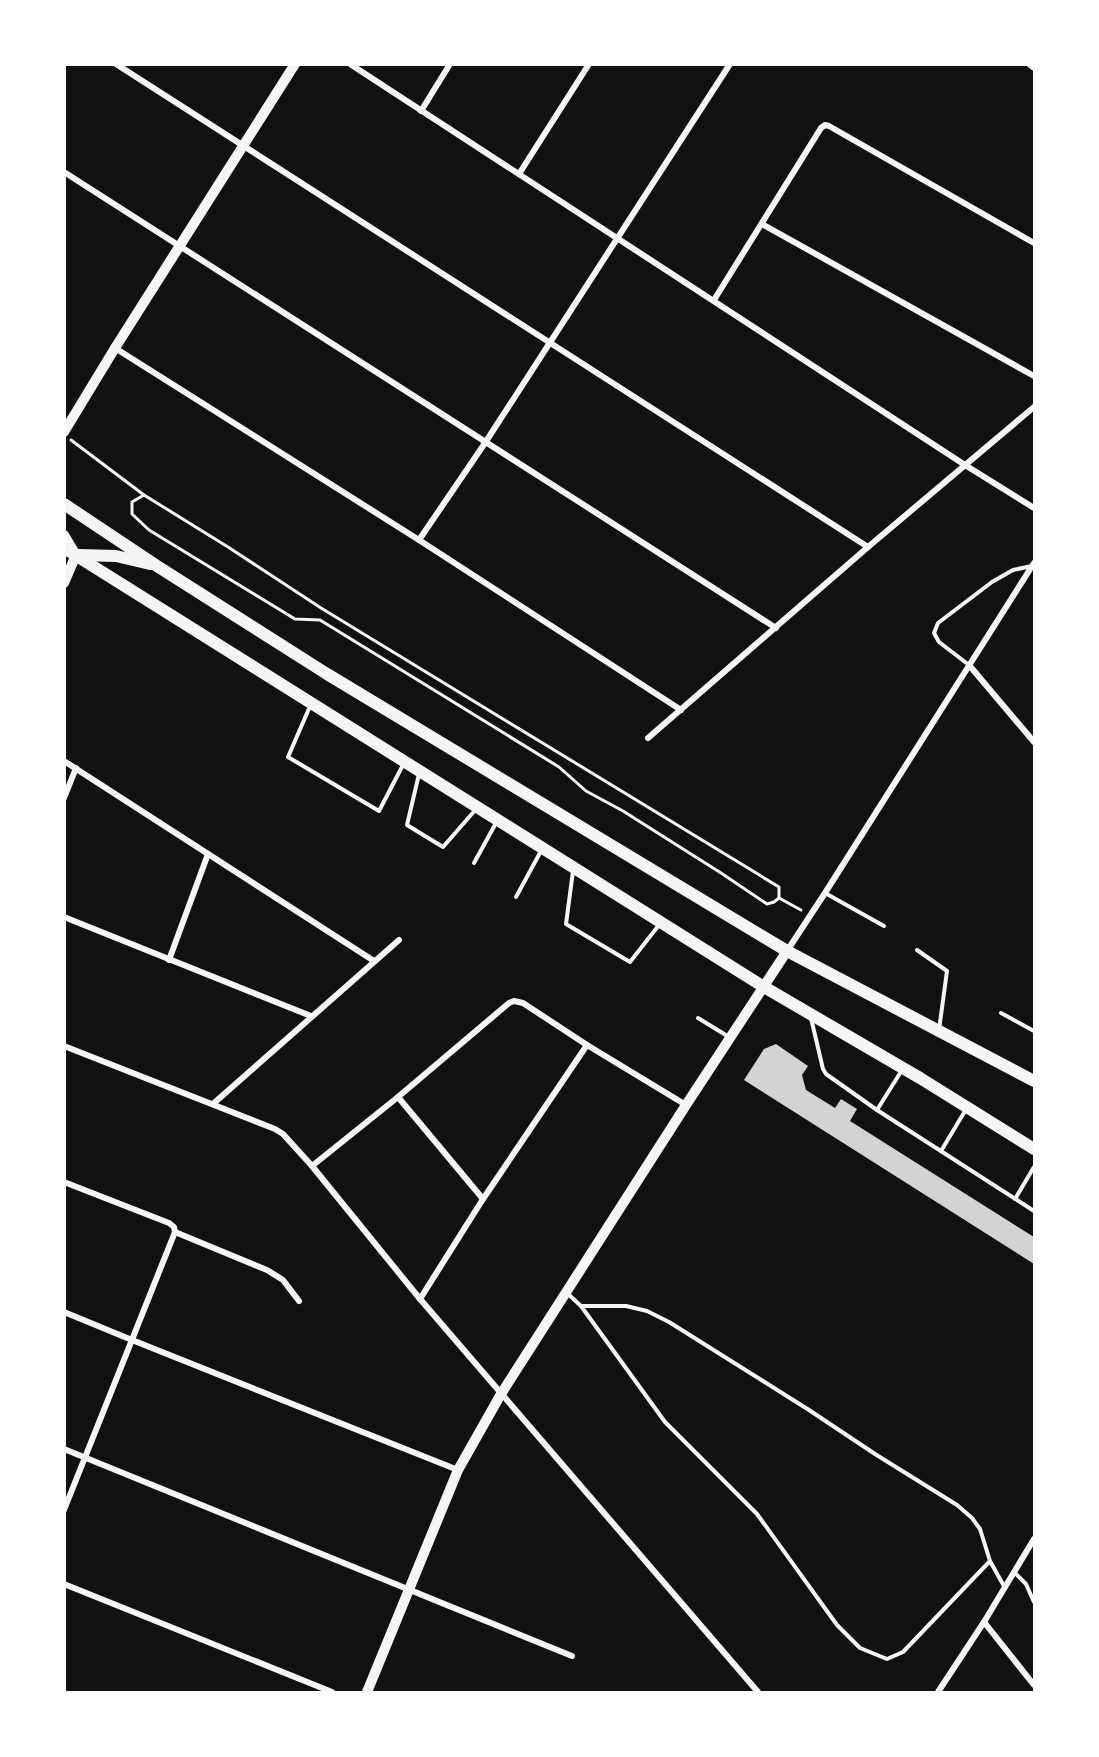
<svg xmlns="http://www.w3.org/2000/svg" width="1099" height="1757" font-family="Karla,sans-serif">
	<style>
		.building { fill: #d3d3d3 }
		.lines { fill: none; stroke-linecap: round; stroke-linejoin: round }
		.path { stroke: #f5f5f5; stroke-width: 3 }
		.service { stroke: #f5f5f5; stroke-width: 4 }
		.minor { stroke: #f5f5f5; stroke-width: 6 }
		.tertiary { stroke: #f5f5f5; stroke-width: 10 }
		.primary { stroke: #f5f5f5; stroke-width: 12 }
	</style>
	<rect width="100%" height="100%" fill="#111"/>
	<polygon class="building" points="776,1044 808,1066 802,1075 806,1090 835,1108 841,1099 857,1109 850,1121 1034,1237 1034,1264 744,1080 764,1049"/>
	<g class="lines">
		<g class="path">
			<polyline points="71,440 144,495"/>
			<polygon points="144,495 228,547 321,608 779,887 779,898 774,902 767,904 721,873 623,811 586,791 559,767 320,620 295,619 149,530 132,514 132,502"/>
			<polyline points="779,898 801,910"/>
		</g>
		<g class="service">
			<polyline points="969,665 939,642 934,633 938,623 992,582 1013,570 1032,566"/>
			<polyline points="311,704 288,757 379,811 404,763"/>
			<polyline points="419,774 407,825 443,847 477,808"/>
			<polyline points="474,863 496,823"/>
			<polyline points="573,871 566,924 630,962 659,925"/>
			<polyline points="825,893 884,926"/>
			<polyline points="516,897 541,851"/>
			<polyline points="917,950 947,971 939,1030"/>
			<polyline points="1001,1013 1034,1031"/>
			<polyline points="698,1018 729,1037"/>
			<polyline points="811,1018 823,1069 826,1074 877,1110 1034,1211"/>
			<polyline points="877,1110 902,1070"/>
			<polyline points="941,1151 965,1111"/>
			<polyline points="1015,1199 1034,1167"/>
			<polyline points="567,1293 581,1306 665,1422 757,1514 837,1625 860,1648 887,1659 903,1652 990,1561 1005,1588"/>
			<polyline points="581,1306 626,1306 647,1311 669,1322 809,1410 875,1454 957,1505 972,1518 980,1529 990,1561"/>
			<polyline points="1014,1572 1026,1584 1034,1602"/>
		</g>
		<g class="minor">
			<polyline points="116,64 868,547"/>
			<polyline points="350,64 965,465 1034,508"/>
			<polyline points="1029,64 1034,68"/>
			<polyline points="421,111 450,64"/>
			<polyline points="64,172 776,628"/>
			<polyline points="519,174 589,64"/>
			<polyline points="762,224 1034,376"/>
			<polyline points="714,300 821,128 825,125 829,126 1034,243"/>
			<polyline points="115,348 419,540 681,710"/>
			<polyline points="419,540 485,443 730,64"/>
			<polyline points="969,665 1034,742"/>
			<polyline points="648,738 868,547 1034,407"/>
			<polyline points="64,761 374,961"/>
			<polyline points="64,798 76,768"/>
			<polyline points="64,917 311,1016"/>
			<polyline points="787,951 825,893 1034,563"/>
			<polyline points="169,960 208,854"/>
			<polyline points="64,1046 275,1129 283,1134 312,1166 420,1299 758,1692"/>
			<polyline points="398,1097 483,1199"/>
			<polyline points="214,1103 399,940"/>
			<polyline points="312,1166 398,1097 509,1003 514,1001 523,1003 587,1045 686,1105"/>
			<polyline points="64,1182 169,1223 174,1227 175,1232 64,1510"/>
			<polyline points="175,1232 267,1270 283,1280 299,1301"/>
			<polyline points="420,1299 483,1199 587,1045"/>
			<polyline points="64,1312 132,1340 458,1470"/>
			<polyline points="64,1449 572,1656"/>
			<polyline points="64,1584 332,1692"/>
			<polyline points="984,1622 1034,1685"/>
			<polyline points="938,1692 984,1622 1034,1539"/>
		</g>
		<g class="tertiary">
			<polyline points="64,432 115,348 295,64"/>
			<polyline points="64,535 76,555 64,583"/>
			<polyline points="367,1692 458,1470 501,1394 686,1105 787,951"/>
		</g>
		<g class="primary">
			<polyline points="64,504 157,566 327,674 787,951 1034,1081"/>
			<polyline points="64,548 764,987 920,1078 1034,1149"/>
			<polyline points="78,555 116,556 150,564"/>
		</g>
	</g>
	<rect width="1099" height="1757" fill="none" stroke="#ffffff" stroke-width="132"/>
</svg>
